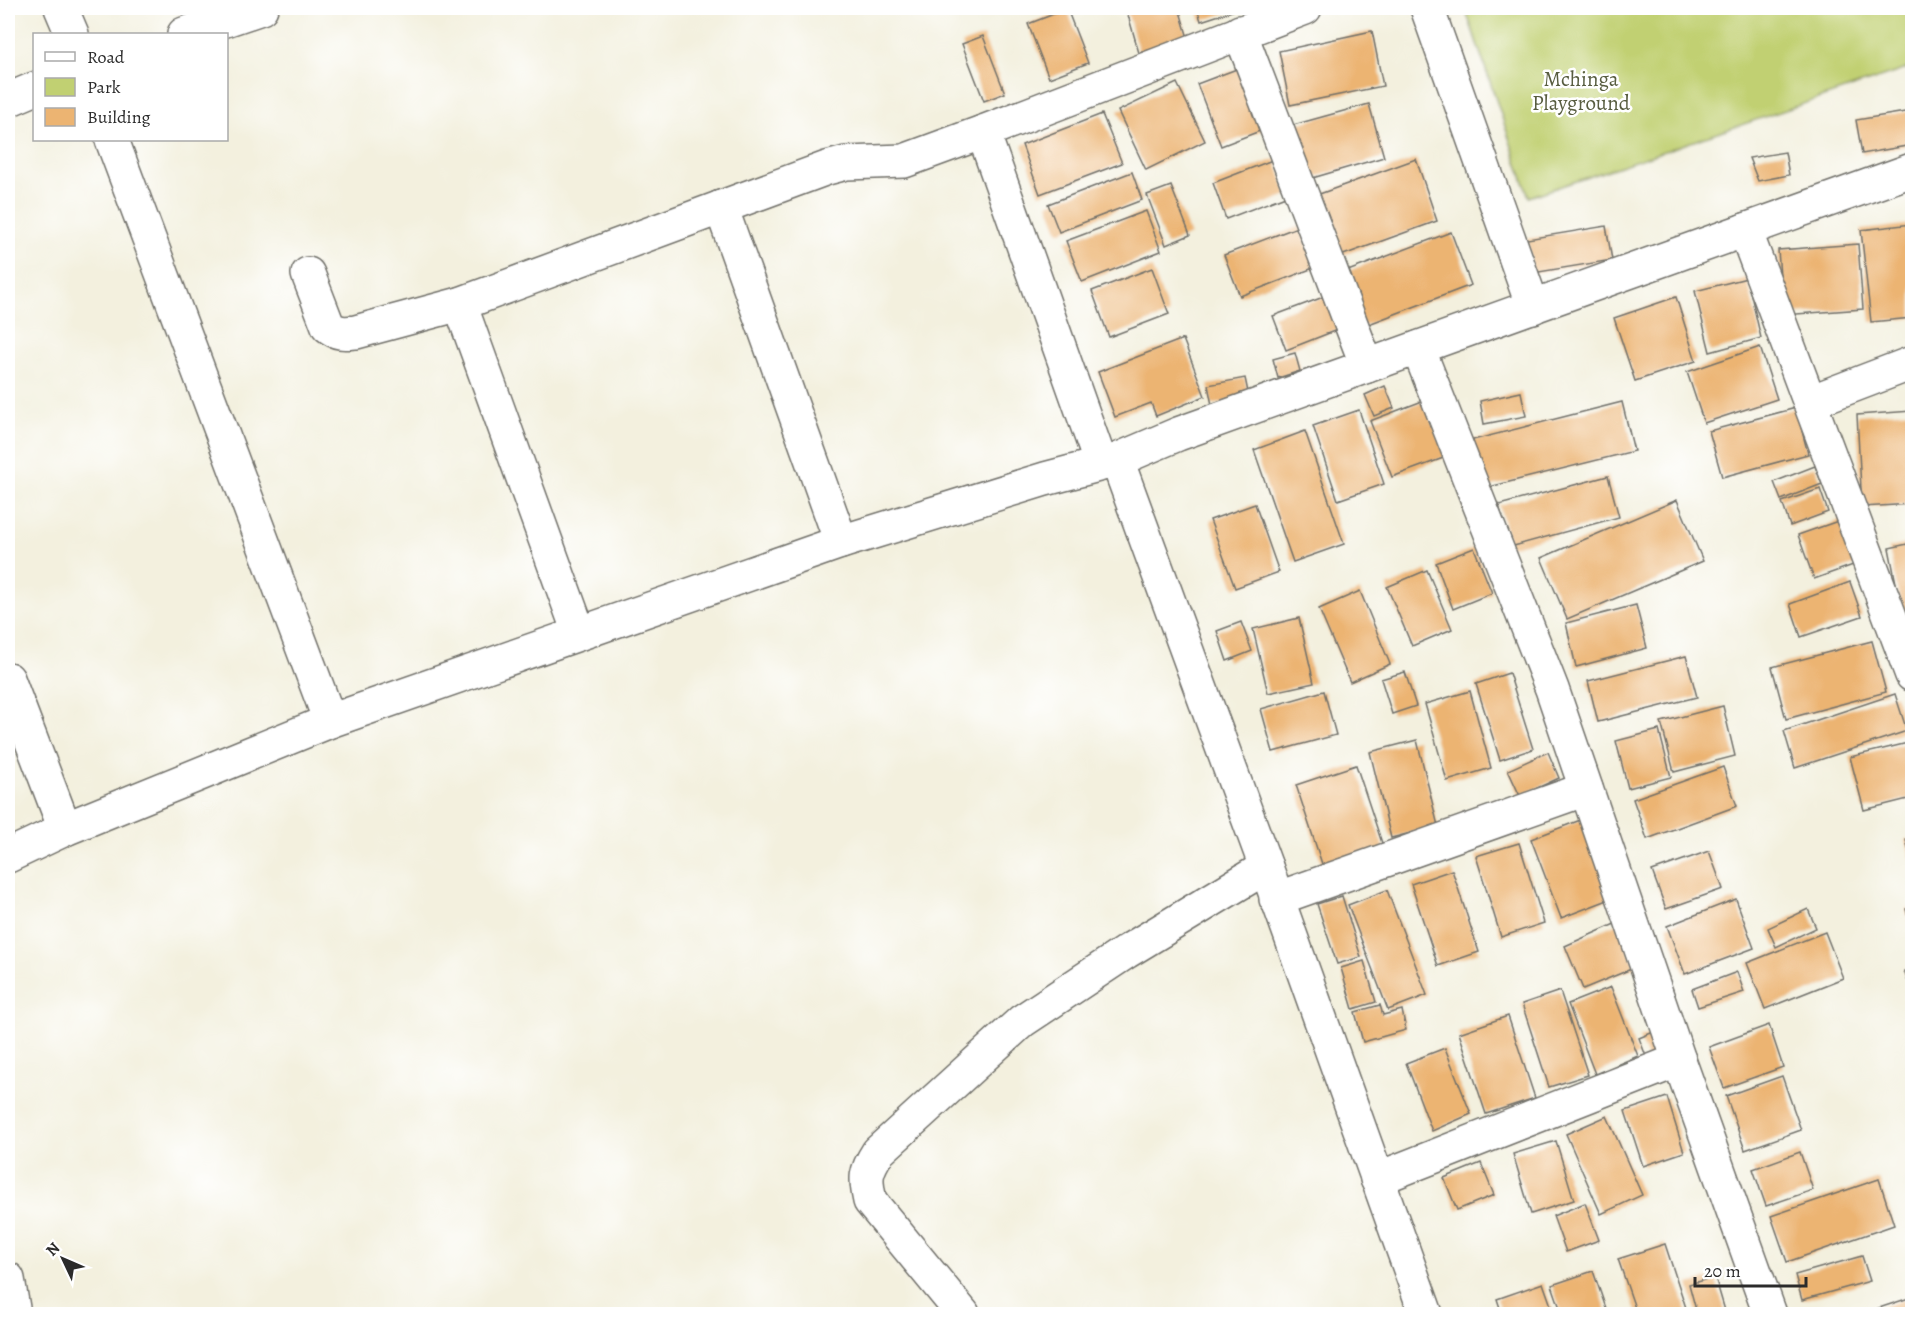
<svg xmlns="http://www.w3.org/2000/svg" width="1920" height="1322" font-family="Alegreya,serif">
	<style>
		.green { fill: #c1d072; stroke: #767e4e; stroke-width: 1.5 }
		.building { fill: #ecb472 }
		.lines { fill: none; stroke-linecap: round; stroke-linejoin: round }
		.street-casing { stroke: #71706a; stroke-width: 36 }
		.street { stroke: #fff; stroke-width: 33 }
		.labels { text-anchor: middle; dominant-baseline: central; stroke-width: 5; stroke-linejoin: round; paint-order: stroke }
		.park-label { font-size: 21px; fill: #585d40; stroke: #fff }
	</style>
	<rect width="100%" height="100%" fill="#fff"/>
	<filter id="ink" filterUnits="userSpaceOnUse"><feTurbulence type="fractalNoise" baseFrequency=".0167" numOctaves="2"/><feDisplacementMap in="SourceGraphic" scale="12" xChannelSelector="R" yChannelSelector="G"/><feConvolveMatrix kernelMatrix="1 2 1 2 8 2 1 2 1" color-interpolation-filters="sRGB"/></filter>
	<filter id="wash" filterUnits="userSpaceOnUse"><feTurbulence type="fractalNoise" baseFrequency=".008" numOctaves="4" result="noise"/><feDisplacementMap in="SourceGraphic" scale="24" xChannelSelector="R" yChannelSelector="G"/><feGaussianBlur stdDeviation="1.35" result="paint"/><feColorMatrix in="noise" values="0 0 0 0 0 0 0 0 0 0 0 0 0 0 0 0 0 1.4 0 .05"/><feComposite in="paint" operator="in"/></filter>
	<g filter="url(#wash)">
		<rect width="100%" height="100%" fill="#f3f0de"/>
		<polygon class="green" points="1465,8 1912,8 1912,67 1529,197"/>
		<g id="blocks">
			<g class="building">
				<polygon points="1126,8 1179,8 1188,38 1139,53"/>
				<polygon points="1197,8 1241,8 1201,21"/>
				<polygon points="1067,9 1088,63 1049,78 1028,24"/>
				<polygon points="1372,31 1383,86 1290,105 1279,51"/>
				<polygon points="983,36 1005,93 984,101 962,44"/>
				<polygon points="1242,67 1265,129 1221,146 1197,84"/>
				<polygon points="1177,83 1205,141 1146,170 1118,111"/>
				<polygon points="1369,104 1384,157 1309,179 1293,125"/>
				<polygon points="1912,111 1912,145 1862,154 1856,120"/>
				<polygon points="1102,114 1122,163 1040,194 1022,145"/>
				<polygon points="1785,152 1789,175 1758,181 1749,158"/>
				<polygon points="1275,159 1288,195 1226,219 1213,183"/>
				<polygon points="1416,159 1437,221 1335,258 1314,196"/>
				<polygon points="1132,172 1142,200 1059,232 1048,204"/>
				<polygon points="1171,186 1190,235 1166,245 1147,195"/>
				<polygon points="1146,211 1161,251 1082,282 1066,241"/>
				<polygon points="1912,224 1912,318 1871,322 1861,230"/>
				<polygon points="1300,226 1316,267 1240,296 1224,255"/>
				<polygon points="1606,226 1612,260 1533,273 1527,239"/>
				<polygon points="1451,232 1471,285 1361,327 1340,274"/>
				<polygon points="1858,244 1863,309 1783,315 1778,250"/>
				<polygon points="1152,268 1169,314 1109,337 1092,291"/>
				<polygon points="1747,278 1761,338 1710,352 1695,291"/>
				<polygon points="1334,293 1347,326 1286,350 1273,316"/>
				<polygon points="1676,297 1696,361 1635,381 1614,318"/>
				<polygon points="1183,339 1205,396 1156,416 1151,403 1115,417 1098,372"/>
				<polygon points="1760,347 1777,399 1704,423 1687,372"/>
				<polygon points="1295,353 1300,371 1278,378 1273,359"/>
				<polygon points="1245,378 1249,397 1212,405 1208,385"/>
				<polygon points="1385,386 1394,408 1374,416 1365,395"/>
				<polygon points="1521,392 1526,416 1484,424 1480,401"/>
				<polygon points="1425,400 1446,457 1392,477 1370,421"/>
				<polygon points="1622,402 1634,451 1481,489 1469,441"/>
				<polygon points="1796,408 1808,454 1722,477 1709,431"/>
				<polygon points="1359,410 1384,484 1338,500 1313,426"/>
				<polygon points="1912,411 1912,504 1862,507 1857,415"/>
				<polygon points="1305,431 1344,544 1293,562 1254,450"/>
				<polygon points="1815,466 1822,484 1781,500 1774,482"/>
				<polygon points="1608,476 1619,517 1510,547 1499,505"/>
				<polygon points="1820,489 1828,512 1790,526 1782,502"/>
				<polygon points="1677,500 1703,561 1567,619 1541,558"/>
				<polygon points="1255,504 1279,572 1235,588 1210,520"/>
				<polygon points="1841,520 1856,564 1814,579 1798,535"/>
				<polygon points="1912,543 1912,633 1906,634 1889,548"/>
				<polygon points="1474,548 1492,593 1453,609 1436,563"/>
				<polygon points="1427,570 1452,629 1412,646 1387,587"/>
				<polygon points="1850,582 1862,616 1801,637 1790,604"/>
				<polygon points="1360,591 1390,664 1350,682 1319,609"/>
				<polygon points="1636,605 1647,648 1576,667 1566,623"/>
				<polygon points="1299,618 1314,683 1268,693 1253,629"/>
				<polygon points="1241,622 1252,651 1227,661 1217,631"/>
				<polygon points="1872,641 1886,692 1786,719 1772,667"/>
				<polygon points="1686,656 1697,697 1598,722 1588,681"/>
				<polygon points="1405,672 1416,706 1392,714 1381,679"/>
				<polygon points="1509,673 1533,749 1500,760 1476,684"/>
				<polygon points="1324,691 1336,735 1273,752 1261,709"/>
				<polygon points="1470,691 1491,768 1447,781 1425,704"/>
				<polygon points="1895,694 1907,731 1795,768 1784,731"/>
				<polygon points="1723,706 1735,756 1674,772 1661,722"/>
				<polygon points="1659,730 1671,777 1628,788 1616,741"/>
				<polygon points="1417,740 1438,826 1391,838 1370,752"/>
				<polygon points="1912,742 1912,798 1864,810 1850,757"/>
				<polygon points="1548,752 1559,778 1520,796 1508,770"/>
				<polygon points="1356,765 1384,849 1324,870 1296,785"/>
				<polygon points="1723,767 1737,806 1647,839 1633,799"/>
				<polygon points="1583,819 1613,898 1561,918 1531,839"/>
				<polygon points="1912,838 1912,862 1906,840"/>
				<polygon points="1519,843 1544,923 1501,937 1476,856"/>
				<polygon points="1709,851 1723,889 1666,909 1652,871"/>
				<polygon points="1452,870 1479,952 1438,966 1411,884"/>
				<polygon points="1387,890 1427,995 1388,1010 1348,905"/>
				<polygon points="1342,896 1361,957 1337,964 1317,904"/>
				<polygon points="1736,899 1754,948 1685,974 1667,926"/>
				<polygon points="1912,907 1912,933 1906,909"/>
				<polygon points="1808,909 1816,928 1776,947 1768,928"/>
				<polygon points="1617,923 1636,967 1583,989 1565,946"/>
				<polygon points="1825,932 1843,978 1765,1009 1747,963"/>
				<polygon points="1364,961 1376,1002 1353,1009 1341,968"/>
				<polygon points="1912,968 1912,993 1904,971"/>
				<polygon points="1737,972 1744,992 1698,1007 1692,989"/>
				<polygon points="1611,987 1638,1056 1595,1074 1568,1004"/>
				<polygon points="1560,991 1588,1075 1549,1087 1522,1004"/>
				<polygon points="1380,1005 1383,1015 1402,1010 1406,1030 1363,1042 1355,1012"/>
				<polygon points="1508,1016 1535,1098 1486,1114 1459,1033"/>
				<polygon points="1769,1025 1783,1067 1724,1088 1709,1047"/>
				<polygon points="1656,1031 1666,1057 1649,1064 1639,1038"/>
				<polygon points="1445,1048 1471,1114 1432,1131 1406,1063"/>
				<polygon points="1782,1076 1801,1130 1745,1150 1726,1096"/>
				<polygon points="1667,1097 1684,1152 1643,1166 1625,1111"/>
				<polygon points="1607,1116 1642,1195 1601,1214 1566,1134"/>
				<polygon points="1556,1141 1574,1200 1531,1214 1513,1154"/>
				<polygon points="1800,1152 1813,1190 1766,1206 1753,1169"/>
				<polygon points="1481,1163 1494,1195 1457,1210 1444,1178"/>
				<polygon points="1879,1179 1894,1225 1787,1262 1771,1216"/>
				<polygon points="1585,1203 1599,1240 1566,1252 1553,1216"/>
				<polygon points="1665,1244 1688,1314 1637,1314 1618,1259"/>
				<polygon points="1862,1256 1870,1281 1802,1300 1795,1275"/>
				<polygon points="1593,1271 1608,1314 1562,1314 1552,1285"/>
				<polygon points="1715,1277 1726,1314 1697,1314 1689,1284"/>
				<polygon points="1543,1283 1554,1314 1502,1314 1497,1299"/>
				<polygon points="1912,1297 1912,1314 1861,1314"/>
			</g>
		</g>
	</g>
	<g filter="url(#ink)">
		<use href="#blocks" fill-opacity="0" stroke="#71706a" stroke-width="1.5"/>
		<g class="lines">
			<defs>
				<g id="street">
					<polyline points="61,8 72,34"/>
					<polyline points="1427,8 1533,307"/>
					<polyline points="1240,32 1367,366"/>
					<polyline points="184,34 261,8"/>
					<polyline points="8,100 34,89"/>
					<polyline points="983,132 1101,464"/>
					<polyline points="112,140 330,721"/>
					<polyline points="721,207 841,542"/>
					<polyline points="1745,230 1912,675"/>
					<path d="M308 274 328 326C337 334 345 333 356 332L460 304 827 168 846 163 904 161 983 132 1305 8"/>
					<polyline points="460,304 579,633"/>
					<polyline points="1418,348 1552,689 1679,1060 1770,1314"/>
					<polyline points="1810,402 1912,363"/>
					<polyline points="1117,460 1266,867 1426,1314"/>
					<polyline points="8,679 65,829"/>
					<polyline points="8,856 65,829 330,721 841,542 1045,479 1117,460 1178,434 1912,170"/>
					<polyline points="1276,899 1586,789"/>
					<polyline points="1377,1179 1679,1060"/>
					<polyline points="8,1279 14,1314"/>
					<path d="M963 1314 870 1201C865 1178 865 1172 878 1152L1022 1021 1126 952 1266 867"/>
				</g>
			</defs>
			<use href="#street" class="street-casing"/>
			<use href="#street" class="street"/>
		</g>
	</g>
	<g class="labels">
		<g class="park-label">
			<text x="1581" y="79">Mchinga<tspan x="1581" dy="24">Playground</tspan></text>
		</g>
	</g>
	<rect width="1920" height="1322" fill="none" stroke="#fff" stroke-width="30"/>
	<rect x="33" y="33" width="195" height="108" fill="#ffffff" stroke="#aaaaaa" stroke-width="1.5"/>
	<rect x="45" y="52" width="30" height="9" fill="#ffffff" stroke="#aaaaaa" stroke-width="1.5"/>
	<text x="87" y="63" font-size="18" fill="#2b2b2b">Road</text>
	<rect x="45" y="78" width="30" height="18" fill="#c1d072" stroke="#aaaaaa" stroke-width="1.5"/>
	<text x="87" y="93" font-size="18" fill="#2b2b2b">Park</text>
	<rect x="45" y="108" width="30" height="18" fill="#ecb472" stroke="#aaaaaa" stroke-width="1.5"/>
	<text x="87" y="123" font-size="18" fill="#2b2b2b">Building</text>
	<g transform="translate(63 1259) rotate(314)" stroke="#ffffff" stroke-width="4.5" paint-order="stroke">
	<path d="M0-4.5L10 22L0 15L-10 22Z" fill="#2b2b2b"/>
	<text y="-9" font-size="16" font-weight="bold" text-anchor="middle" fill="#2b2b2b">N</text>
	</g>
	<path d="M1695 1277v9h111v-9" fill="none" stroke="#2b2b2b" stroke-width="3"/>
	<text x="1704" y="1277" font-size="18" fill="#2b2b2b" stroke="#ffffff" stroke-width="4.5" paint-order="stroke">20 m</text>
</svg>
